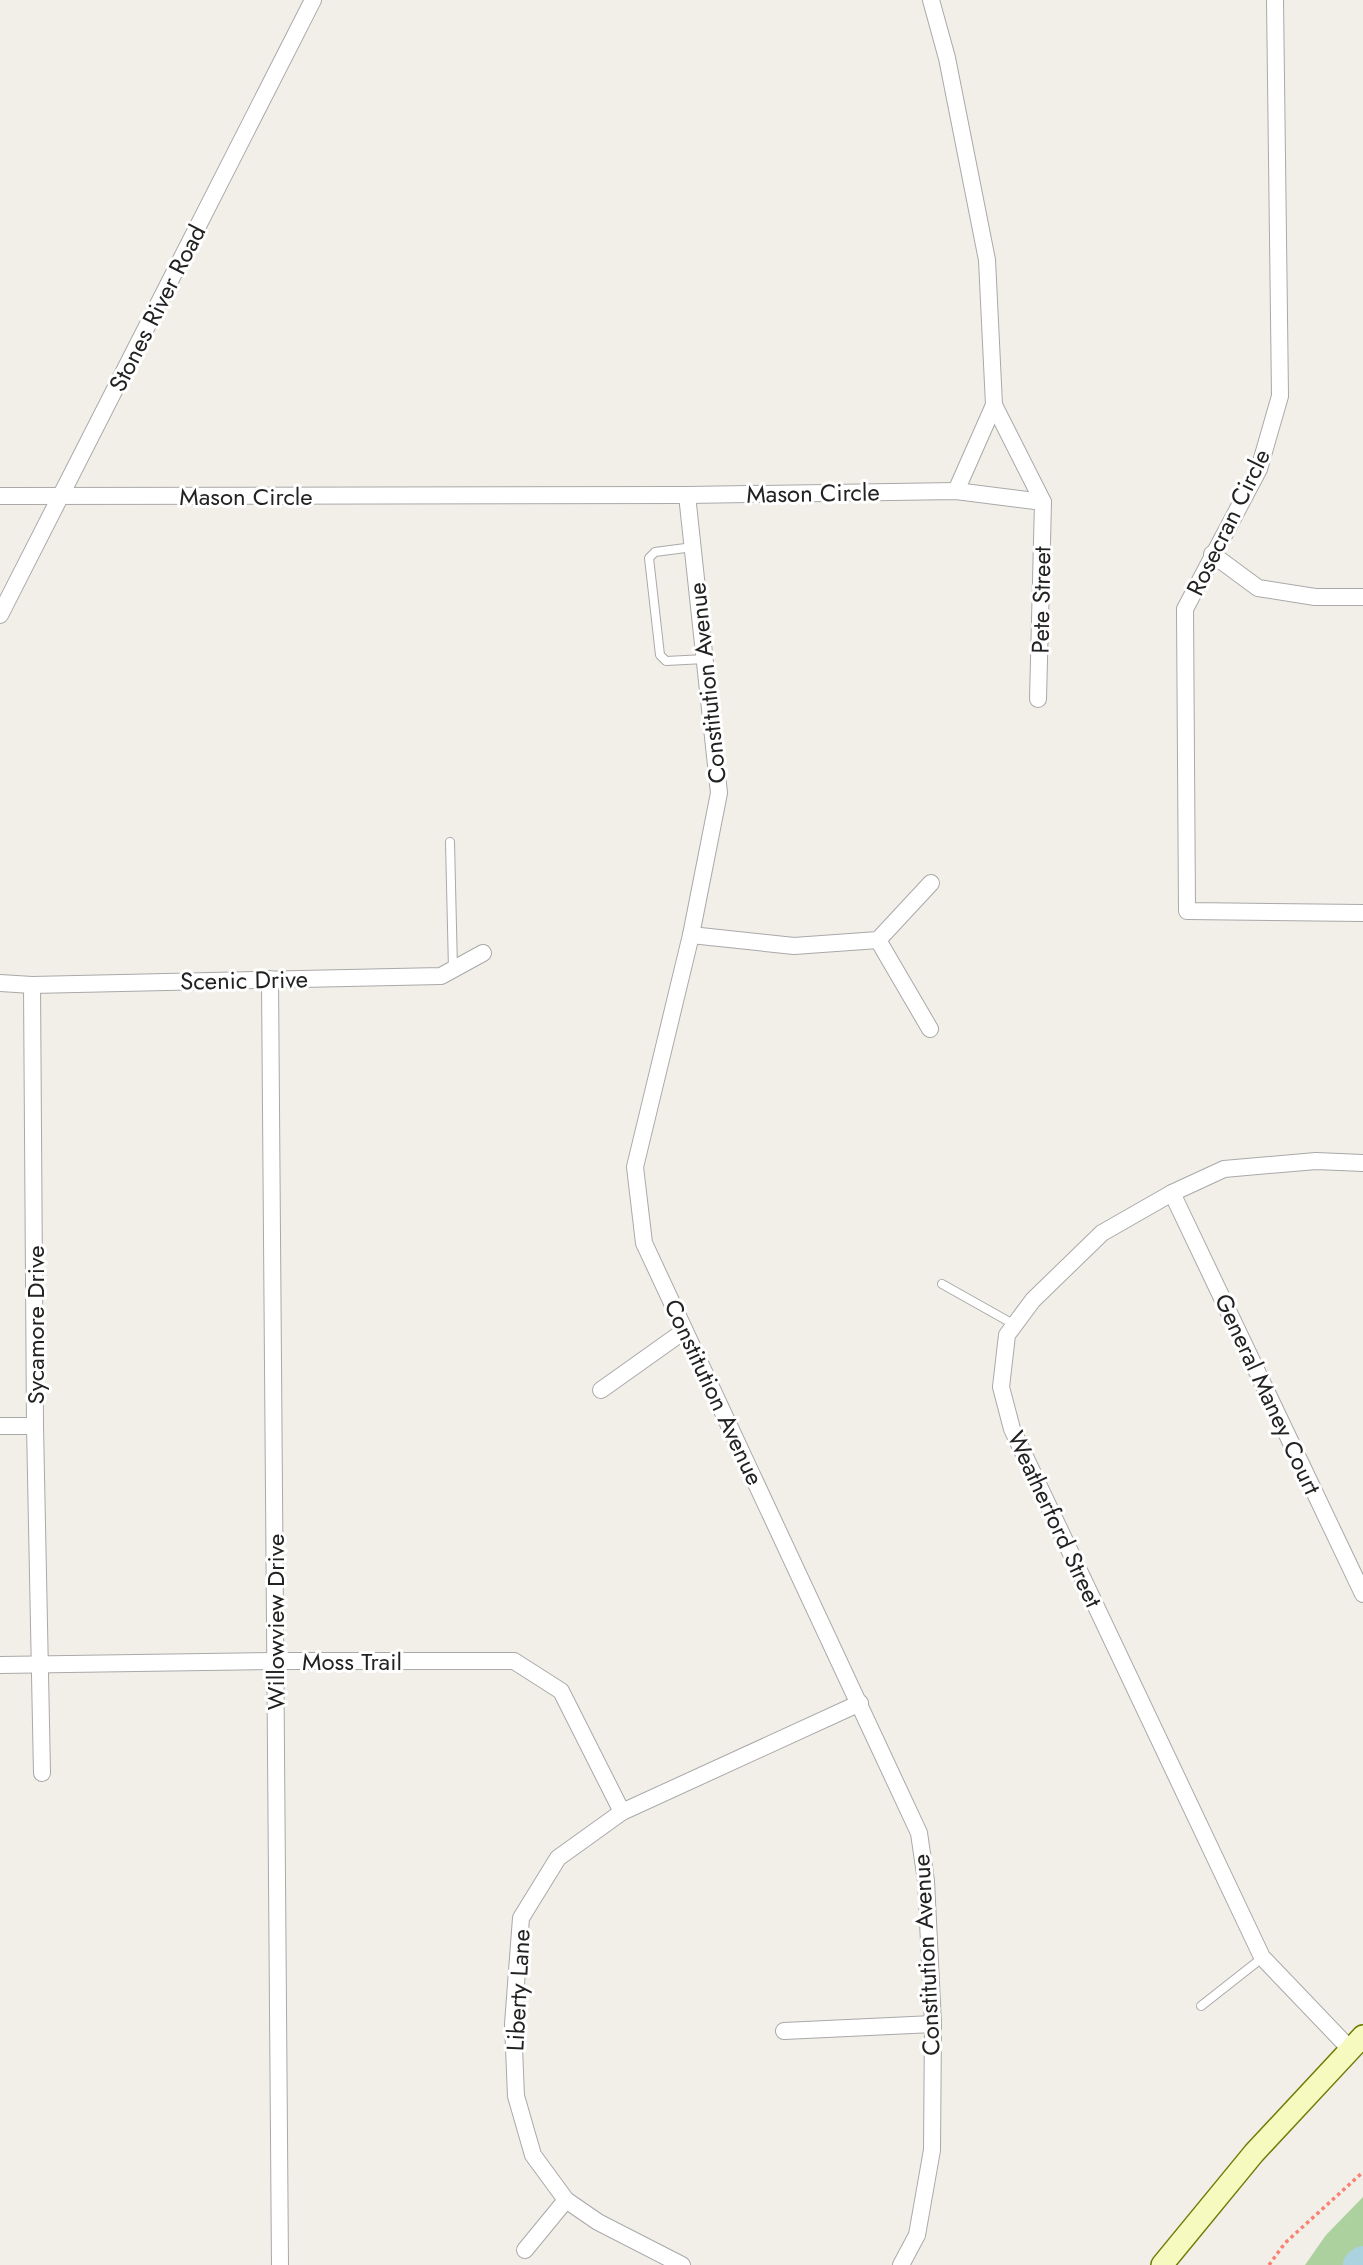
<svg xmlns="http://www.w3.org/2000/svg" width="1363" height="2265" font-family="Jost,sans-serif">
	<style>
		.forest { fill: #add19e }
		.lines { fill: none; stroke-linecap: round; stroke-linejoin: round }
		.river { stroke: #aad3df; stroke-width: 32 }
		.service-casing { stroke: #a9a9a9; stroke-width: 10 }
		.minor-casing { stroke: #a9a9a9; stroke-width: 18 }
		.secondary-casing { stroke: #707d05; stroke-width: 24 }
		.path { stroke: #fa8072; stroke-width: 3.5; stroke-dasharray: 3.5 3.5; stroke-linecap: butt }
		.service { stroke: #fff; stroke-width: 8 }
		.minor { stroke: #fff; stroke-width: 16 }
		.secondary { stroke: #f7fabf; stroke-width: 21 }
		.labels { text-anchor: middle; dominant-baseline: central; stroke-width: 6; stroke-linejoin: round; paint-order: stroke }
		.street-label { font-size: 24px; fill: #222; stroke: #fff }
	</style>
	<rect width="100%" height="100%" fill="#f2efe9"/>
	<polygon class="forest" points="1363,2197 1363,2265 1305,2265 1326,2235"/>
	<g class="lines">
		<polyline class="river" points="1359,2265 1363,2262"/>
		<defs>
			<g id="service">
				<polyline points="693,547 655,552 649,558 660,655 666,661 705,659"/>
				<polyline points="450,842 453,970"/>
				<polyline points="942,1284 1015,1325"/>
				<polyline points="1201,2006 1262,1958"/>
			</g>
			<g id="minor">
				<polyline points="931,0 947,58 987,260 994,405 1043,502 1038,699"/>
				<polyline points="1275,0 1280,396 1259,469 1185,609 1187,911 1363,913"/>
				<polyline points="956,491 994,405"/>
				<polyline points="687,495 719,793 691,935 635,1167 644,1243 919,1833 926,1881 933,2024 932,2150 917,2235 901,2265"/>
				<polyline points="0,496 687,495 956,491 1043,502"/>
				<polyline points="1212,554 1258,588 1315,597 1363,597"/>
				<polyline points="0,615 313,0"/>
				<polyline points="691,935 794,946 878,940 931,883"/>
				<polyline points="878,940 930,1029"/>
				<polyline points="270,979 280,2265"/>
				<polyline points="0,983 32,985 441,976 483,953"/>
				<polyline points="32,985 35,1426 42,1773"/>
				<polyline points="1172,1193 1363,1594"/>
				<polyline points="601,1390 684,1331"/>
				<polyline points="0,1426 35,1426"/>
				<polyline points="0,1665 275,1661 514,1661 561,1691 622,1812"/>
				<polyline points="784,2031 933,2024"/>
				<polyline points="1350,2049 1262,1957 1012,1429 1001,1387 1007,1335 1033,1300 1102,1233 1172,1193 1224,1169 1316,1161 1363,1163"/>
				<polyline points="525,2250 566,2200"/>
				<polyline points="682,2265 598,2222 566,2200 533,2155 516,2096 513,2024 521,1918 558,1858 622,1812 860,1703"/>
			</g>
			<polyline id="secondary" points="1162,2265 1254,2153 1363,2036"/>
		</defs>
		<use href="#service" class="service-casing"/>
		<use href="#minor" class="minor-casing"/>
		<use href="#secondary" class="secondary-casing"/>
		<polyline class="path" points="1269,2265 1285,2243 1363,2172"/>
		<use href="#service" class="service"/>
		<use href="#minor" class="minor"/>
		<use href="#secondary" class="secondary"/>
	</g>
	<g class="labels">
		<g class="street-label">
			<text transform="translate(157 308) rotate(-63)">Stones River Road</text>
			<text transform="translate(813 493) rotate(-1)">Mason Circle</text>
			<text x="246" y="496">Mason Circle</text>
			<text transform="translate(1228 522) rotate(-64)">Rosecran Circle</text>
			<text transform="translate(1041 600) rotate(-89)">Pete Street</text>
			<text transform="translate(707 683) rotate(-96)">Constitution Avenue</text>
			<text transform="translate(244 980) rotate(-1)">Scenic Drive</text>
			<text transform="translate(35 1325) rotate(-90)">Sycamore Drive</text>
			<text transform="translate(714 1392) rotate(65)">Constitution Avenue</text>
			<text transform="translate(1268 1394) rotate(65)">General Maney Court</text>
			<text transform="translate(1055 1519) rotate(65)">Weatherford Street</text>
			<text transform="translate(275 1622) rotate(-90)">Willowview Drive</text>
			<text x="352" y="1661">Moss Trail</text>
			<text transform="translate(926 1955) rotate(-93)">Constitution Avenue</text>
			<text transform="translate(518 1990) rotate(-87)">Liberty Lane</text>
		</g>
	</g>
</svg>
